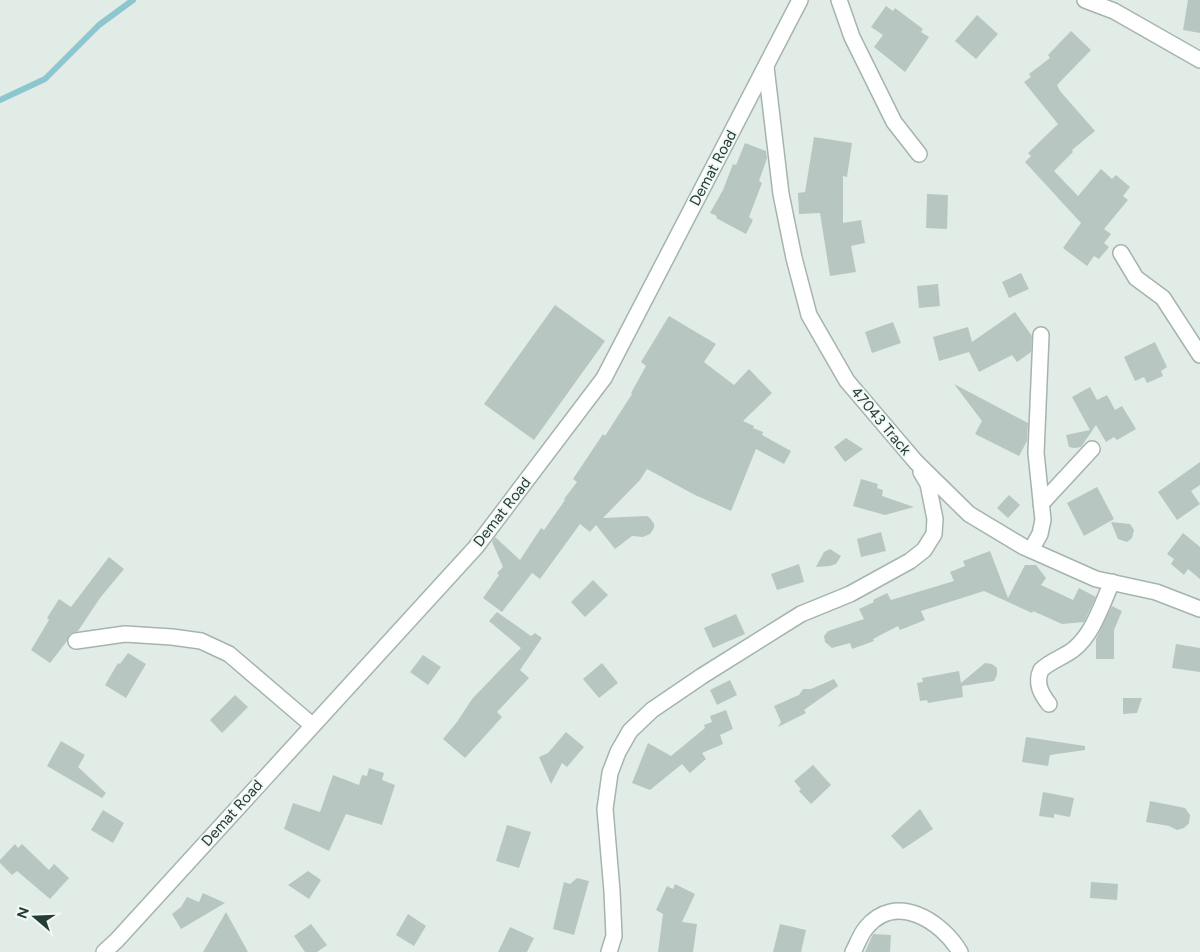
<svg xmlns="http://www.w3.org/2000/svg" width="1200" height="952" font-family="Figtree,sans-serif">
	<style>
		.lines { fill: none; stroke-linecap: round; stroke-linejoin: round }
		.stream { stroke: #8cc6ce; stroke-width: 6 }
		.building { fill: #b7c6c0 }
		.minor-casing { stroke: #a5b4ae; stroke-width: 18 }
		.minor { stroke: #fff; stroke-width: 15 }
		.labels { text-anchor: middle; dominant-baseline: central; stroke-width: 4; stroke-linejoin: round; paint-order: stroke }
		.street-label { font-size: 15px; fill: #233c34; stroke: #f2f8f5 }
	</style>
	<rect width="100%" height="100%" fill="#e2ece7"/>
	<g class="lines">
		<polyline class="stream" points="0,100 45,79 99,25 133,0"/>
	</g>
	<g class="building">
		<polygon points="1188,0 1200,0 1200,33 1183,30"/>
		<polygon points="886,6 893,11 895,8 923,29 921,32 929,37 905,72 874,47 883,35 871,27"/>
		<polygon points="977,15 998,34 976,59 955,41"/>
		<polygon points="1071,31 1091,50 1057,85 1060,91 1095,131 1072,150 1073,152 1054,171 1078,196 1101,169 1112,179 1116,175 1130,187 1123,196 1128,200 1104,229 1111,234 1104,243 1109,247 1099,259 1094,256 1087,266 1063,248 1081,223 1025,162 1031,156 1028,153 1058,124 1024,82 1031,77 1029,74 1050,58 1048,55"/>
		<polygon points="814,137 852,143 847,177 843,176 843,223 861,220 865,243 851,246 856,272 830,276 820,213 799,214 798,193 805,192"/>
		<polygon points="745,143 766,151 767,158 759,181 762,183 749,217 753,220 746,234 716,218 717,216 710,213 723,190 733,164 736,165"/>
		<polygon points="927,194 948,195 947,229 926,228"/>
		<polygon points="1021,273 1029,289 1009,298 1002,282"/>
		<polygon points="938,284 940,306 919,308 917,286"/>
		<polygon points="555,305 605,341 534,440 484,404"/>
		<polygon points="1015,312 1032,336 1031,352 1017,362 1012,355 979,372 969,352 939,361 933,337 968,327 972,342"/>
		<polygon points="669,316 716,344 704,362 734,385 749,369 772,393 743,421 754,426 753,428 763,432 762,435 791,451 784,464 756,449 731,511 695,495 647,469 640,480 603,518 647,516 650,518 654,524 654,528 650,534 643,537 632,536 615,549 596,525 590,532 580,524 540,579 532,573 502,612 483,598 499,575 497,573 503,567 492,542 495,537 520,560 541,528 544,530 565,500 564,499 577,482 573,479 603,434 605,436 632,394 631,393 646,366 641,362"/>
		<polygon points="893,322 901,343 872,353 865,332"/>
		<polygon points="1155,342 1167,367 1161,371 1163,376 1147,383 1144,377 1135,381 1124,357"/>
		<polygon points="954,384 1028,423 1027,441 1019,456 975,434 982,421"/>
		<polygon points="1090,387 1097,400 1107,395 1115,410 1122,406 1136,429 1117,440 1114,437 1106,442 1096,425 1081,447 1074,448 1069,447 1066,435 1090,430 1072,397"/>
		<polygon points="846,438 863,449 845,462 834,447"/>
		<polygon points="1200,462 1200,485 1191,491 1200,504 1177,520 1158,492"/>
		<polygon points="861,479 878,484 877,488 883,490 882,496 914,507 885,515 853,506"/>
		<polygon points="1097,487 1114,519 1084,536 1067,503"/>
		<polygon points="1009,495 1020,505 1008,518 997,508"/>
		<polygon points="1111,522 1130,524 1134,530 1132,538 1127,542 1118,539"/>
		<polygon points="881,532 886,551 861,557 857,539"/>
		<polygon points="1183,533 1200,547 1200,579 1188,569 1184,575 1171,564 1174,559 1167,554"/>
		<polygon points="830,549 841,556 836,564 830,566 816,567 824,552"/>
		<polygon points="990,551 1008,598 1025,565 1036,565 1046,578 1041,585 1073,600 1079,588 1096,597 1084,622 1062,624 1033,611 1032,613 984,591 921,611 925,620 900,630 898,626 873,639 874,641 852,649 850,643 832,648 825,642 824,636 828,631 864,619 859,609 874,602 873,600 887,593 891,600 954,581 950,572 965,566 963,561"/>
		<polygon points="109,557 124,569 100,598 78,631 70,634 67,641 50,663 31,650 49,620 47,618 59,599 71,607"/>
		<polygon points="799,564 804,582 777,590 771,574"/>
		<polygon points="593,580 608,595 585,617 571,602"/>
		<polygon points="1112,606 1122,611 1114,630 1114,659 1096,659 1096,639"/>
		<polygon points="497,612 531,636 535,633 542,638 520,670 529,678 497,712 502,717 465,758 443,739 457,722 472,699 521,648 489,621"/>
		<polygon points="736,614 745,634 713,648 704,628"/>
		<polygon points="1176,644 1200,648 1200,672 1172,668"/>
		<polygon points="128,653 146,664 126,698 105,685 118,663 120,664"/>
		<polygon points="423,655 441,667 428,685 410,672"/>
		<polygon points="602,663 618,683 599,698 583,679"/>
		<polygon points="985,663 992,664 997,668 997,675 994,681 962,686 963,697 928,703 927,700 920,701 917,683 923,682 922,678 959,671 961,683"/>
		<polygon points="834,679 838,686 804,710 806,713 778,727 781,722 774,706 799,695 803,689 811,689"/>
		<polygon points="730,680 737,695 717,705 710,690"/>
		<polygon points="235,695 248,707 222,733 210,720"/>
		<polygon points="1123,698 1142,698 1137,713 1123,714"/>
		<polygon points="726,710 733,729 720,735 723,744 702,753 706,759 690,773 682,764 650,790 632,783 648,743 671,756 705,728 704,725 712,722 710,716"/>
		<polygon points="566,732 584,747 567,767 562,763 551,784 539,757 548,753"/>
		<polygon points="1026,737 1085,746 1085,750 1050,755 1048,766 1022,762"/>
		<polygon points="61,741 85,755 78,767 106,793 102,798 47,766"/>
		<polygon points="813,765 831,785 811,804 799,791 801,789 794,781"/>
		<polygon points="369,768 384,773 382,780 395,785 382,825 346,814 329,851 284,829 293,803 320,812 333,775 359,785 362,775 367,776"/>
		<polygon points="1043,792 1074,798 1070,817 1054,814 1054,818 1039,816"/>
		<polygon points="1150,801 1185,808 1190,815 1189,823 1184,828 1177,830 1169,826 1146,822"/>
		<polygon points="920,809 933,829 903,849 891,836"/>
		<polygon points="103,810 124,823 113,843 91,830"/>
		<polygon points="507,825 531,832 519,868 496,861"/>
		<polygon points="15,844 18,848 22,844 49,870 54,864 69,878 50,899 17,871 12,875 0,863 0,860"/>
		<polygon points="308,871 321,880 309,899 288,885"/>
		<polygon points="577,878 589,881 574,935 553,929 564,882 570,884"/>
		<polygon points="1091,882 1118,884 1117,900 1090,898"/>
		<polygon points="675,884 695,894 682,922 697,924 693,952 658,952 663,914 656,910 667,886 673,889"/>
		<polygon points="203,893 225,903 181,929 172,914 181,907 187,897 199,902"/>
		<polygon points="226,912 248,952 203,952"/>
		<polygon points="408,914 426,926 414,946 396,935"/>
		<polygon points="311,924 327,945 317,952 305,952 294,936"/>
		<polygon points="780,924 806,930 801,952 773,952"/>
		<polygon points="510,927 534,938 527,952 498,952"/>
		<polygon points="873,934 891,935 890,952 865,952"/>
	</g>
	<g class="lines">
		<defs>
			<g id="minor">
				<polyline points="839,0 852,37 894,122 919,154"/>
				<polyline points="1085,0 1114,11 1200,60"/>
				<polyline points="766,67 781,194 794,258 809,315 847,381 916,462 969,514 1024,547 1096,579 1156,592 1200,609"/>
				<polyline points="1121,253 1136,278 1163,298 1200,355"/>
				<polyline points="1041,504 1092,449"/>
				<polyline points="1031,550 1040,534 1043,520 1036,453 1041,335"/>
				<polyline points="76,641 125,634 172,637 201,641 229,654 312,725"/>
				<path d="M1049 704C1041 694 1035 683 1041 670 1050 661 1064 657 1074 649 1093 634 1102 604 1112 582"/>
				<polyline points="104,952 117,940 476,547 604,378 800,0"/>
				<polyline points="609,952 614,936 612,891 605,809 610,773 618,752 630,731 652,710 702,676 801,614 850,594 910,561 924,550 934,534 935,519 928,484 921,472"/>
				<path d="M853 952C857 945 860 935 866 928 895 892 941 920 960 952"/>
			</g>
		</defs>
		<use href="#minor" class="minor-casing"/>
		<use href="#minor" class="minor"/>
	</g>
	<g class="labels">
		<g class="street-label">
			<text transform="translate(713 168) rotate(-62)">Demat Road</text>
			<text transform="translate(881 421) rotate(50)">47043 Track</text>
			<text transform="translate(502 512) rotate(-52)">Demat Road</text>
			<text transform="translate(232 813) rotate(-48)">Demat Road</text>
		</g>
	</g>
	<g transform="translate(35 917) rotate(289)" stroke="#f2f8f5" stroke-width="4" paint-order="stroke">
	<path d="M0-4L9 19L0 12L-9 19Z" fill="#233c34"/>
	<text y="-8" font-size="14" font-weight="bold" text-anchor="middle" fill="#233c34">N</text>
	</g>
</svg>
